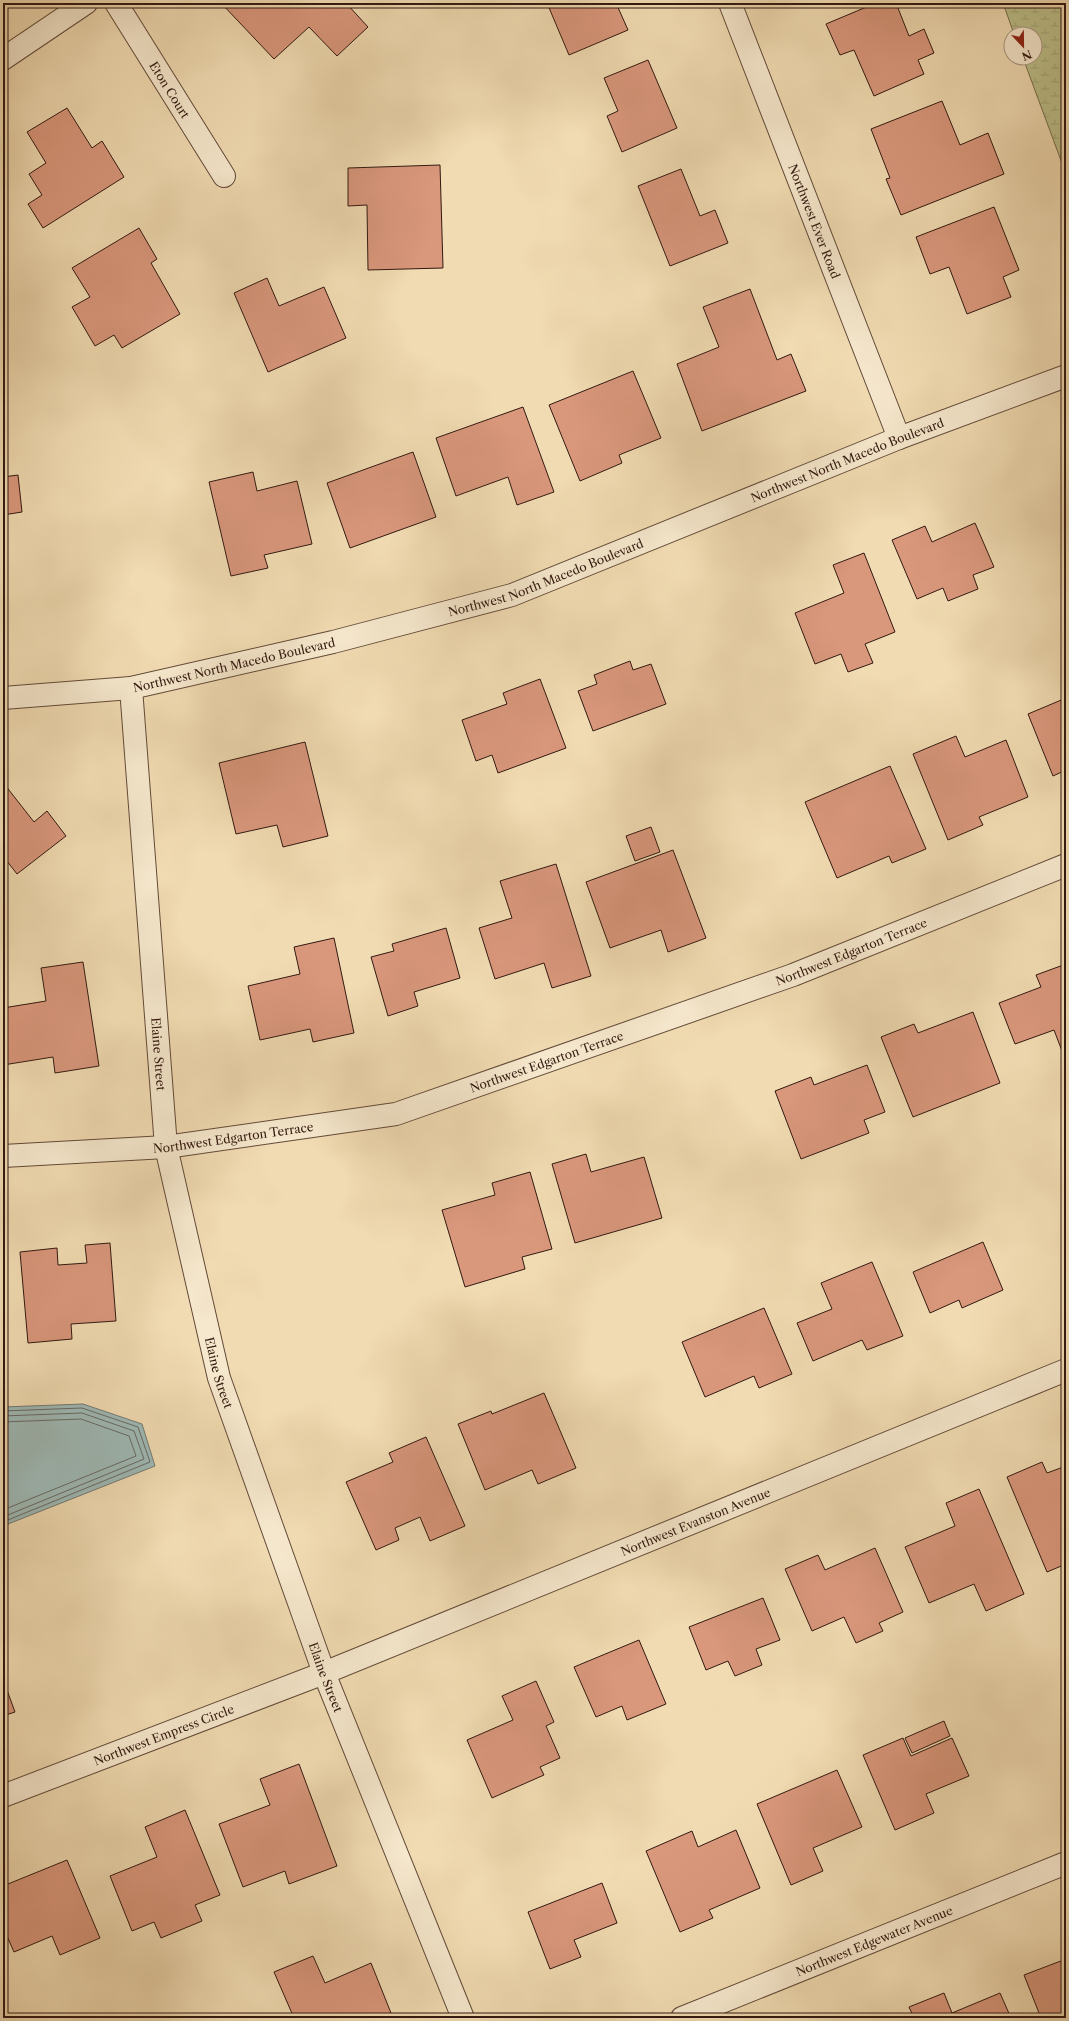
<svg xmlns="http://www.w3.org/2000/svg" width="1069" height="2021" font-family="'Libre Caslon Text',serif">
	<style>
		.wetland { fill: url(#wetland-marsh); stroke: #776c4d }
		.water { fill: #9eb9b6; stroke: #737974 }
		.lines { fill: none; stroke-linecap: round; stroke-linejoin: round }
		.shore { stroke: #686963; stroke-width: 1 }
		.building { fill: #d9977c; stroke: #321910 }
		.minor-casing { stroke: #624a38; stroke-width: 24 }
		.tertiary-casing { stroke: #624a38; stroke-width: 24 }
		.minor { stroke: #f6e8cd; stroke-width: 22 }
		.tertiary { stroke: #f6e8cd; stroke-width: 22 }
		.labels { text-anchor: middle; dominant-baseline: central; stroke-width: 3; stroke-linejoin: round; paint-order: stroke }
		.street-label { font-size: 12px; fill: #321910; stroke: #f6e8cd }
	</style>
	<defs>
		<pattern id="wetland-marsh" width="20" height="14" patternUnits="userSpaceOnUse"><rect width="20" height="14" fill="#bcbf8a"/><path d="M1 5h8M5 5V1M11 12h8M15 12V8" fill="none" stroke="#a2a476"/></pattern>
	</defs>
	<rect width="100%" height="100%" fill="#f1dbb2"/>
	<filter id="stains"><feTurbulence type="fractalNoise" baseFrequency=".005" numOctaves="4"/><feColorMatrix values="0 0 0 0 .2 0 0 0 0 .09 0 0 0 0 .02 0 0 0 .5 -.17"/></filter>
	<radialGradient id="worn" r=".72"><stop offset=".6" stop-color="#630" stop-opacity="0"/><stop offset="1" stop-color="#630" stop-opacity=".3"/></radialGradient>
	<polygon class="wetland" points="1003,3 1066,3 1066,174 1023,58 1035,58 1035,34 1014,34"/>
	<polygon class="water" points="83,1404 142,1424 155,1466 3,1526 3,1407"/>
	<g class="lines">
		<g class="shore">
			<polyline points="3,1411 82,1408 138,1427 150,1462 3,1522"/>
			<polyline points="3,1416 82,1413 134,1431 144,1459 3,1517"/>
			<polyline points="3,1422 81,1419 129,1436 136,1456 3,1510"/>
		</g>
	</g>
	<g class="building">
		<polygon points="221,3 346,3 368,27 337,56 309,27 274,59"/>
		<polygon points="547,3 616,3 628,30 569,55"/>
		<polygon points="876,3 896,3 909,36 924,29 934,53 918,60 924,74 874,96 854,50 840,55 826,24"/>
		<polygon points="648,60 677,128 622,152 607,116 618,111 604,78"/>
		<polygon points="942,101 960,145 988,133 1004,174 901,215 886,179 890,178 871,129"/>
		<polygon points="67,108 92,148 102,141 124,177 43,228 28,204 42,195 29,174 46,163 27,132"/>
		<polygon points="440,165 443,268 368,270 367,205 348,206 348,168"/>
		<polygon points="681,169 700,216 715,210 728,243 670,266 638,186"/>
		<polygon points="994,207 1019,270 1003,277 1011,297 967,314 949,267 930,274 916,237"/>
		<polygon points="139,228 157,259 151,263 180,314 122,348 114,335 95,346 72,307 90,297 72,268"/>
		<polygon points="267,278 279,306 324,287 346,338 268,372 234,293"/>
		<polygon points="750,289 777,360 791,354 806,391 702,431 677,364 719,347 703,307"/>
		<polygon points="633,371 661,438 619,455 622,463 580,481 549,405"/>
		<polygon points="523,407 554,492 517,505 508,477 456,496 436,438"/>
		<polygon points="413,452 436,517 350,548 327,483"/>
		<polygon points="253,472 257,491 297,481 312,544 264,555 268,568 231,576 209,482"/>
		<polygon points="18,475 22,512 3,515 3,477"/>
		<polygon points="975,523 994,567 973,575 978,589 948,601 943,588 917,599 892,540 925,526 932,542"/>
		<polygon points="864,553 895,632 865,644 873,663 848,672 841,654 815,664 795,613 844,593 833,565"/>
		<polygon points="630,661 633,670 651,664 666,704 593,731 578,691 597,684 594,675"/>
		<polygon points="540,679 566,748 498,773 492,755 476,761 462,720 507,704 503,693"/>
		<polygon points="1066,698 1066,770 1053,776 1028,714"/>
		<polygon points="956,736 965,757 1006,740 1028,797 979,817 983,825 948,840 913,754"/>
		<polygon points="305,742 328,836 283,847 277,825 236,834 219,763"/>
		<polygon points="890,766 926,849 892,863 889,856 837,878 805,802"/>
		<polygon points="5,785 34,822 47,811 66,836 17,874 3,856 3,786"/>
		<polygon points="651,827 660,852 635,861 626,836"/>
		<polygon points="673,850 706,938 668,952 661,930 610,948 586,882"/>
		<polygon points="556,864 591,976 552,988 544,963 495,979 479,928 512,918 500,881"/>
		<polygon points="446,928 460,978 414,992 418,1006 388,1016 371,957 394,951 392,944"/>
		<polygon points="334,938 354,1033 313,1042 310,1029 260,1040 248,986 300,974 294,947"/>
		<polygon points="83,962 99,1066 55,1073 53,1057 3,1065 3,1008 46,1001 41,968"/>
		<polygon points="1066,964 1066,1049 1062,1051 1054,1030 1015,1044 999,1003 1041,987 1036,975"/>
		<polygon points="973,1012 1000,1083 913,1117 881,1037 914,1024 918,1033"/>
		<polygon points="867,1065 885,1112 864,1120 869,1133 801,1159 775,1091 811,1077 814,1085"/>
		<polygon points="586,1154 591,1172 644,1157 662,1218 575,1243 552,1164"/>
		<polygon points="530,1172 552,1249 522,1257 525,1269 465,1287 442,1210 495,1195 492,1183"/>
		<polygon points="983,1242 1003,1290 962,1308 959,1300 930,1313 913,1272"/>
		<polygon points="110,1243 116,1321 71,1324 72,1339 28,1343 20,1252 57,1248 58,1265 87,1263 85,1245"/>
		<polygon points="872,1262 903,1336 867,1350 862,1340 813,1361 797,1323 832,1309 821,1283"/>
		<polygon points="764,1308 792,1374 759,1388 754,1376 705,1397 682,1342"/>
		<polygon points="544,1393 576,1468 538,1484 532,1470 485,1490 458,1424 491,1411 492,1414"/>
		<polygon points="426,1437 465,1526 430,1541 420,1517 395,1528 399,1540 376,1550 346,1482 393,1462 389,1453"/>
		<polygon points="1042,1462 1047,1473 1066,1466 1066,1564 1047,1572 1007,1477"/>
		<polygon points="979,1489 1024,1594 986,1611 974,1584 929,1603 905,1547 955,1526 946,1503"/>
		<polygon points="875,1548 903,1612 879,1623 883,1631 856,1643 844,1617 812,1631 785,1569 818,1555 825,1570"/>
		<polygon points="763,1598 780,1640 756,1649 762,1665 735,1676 728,1661 706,1670 689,1627"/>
		<polygon points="639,1640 666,1704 627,1720 622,1706 596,1717 574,1667"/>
		<polygon points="3,1679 15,1712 3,1716"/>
		<polygon points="536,1681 554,1722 546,1726 560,1758 540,1767 544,1775 492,1798 467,1740 513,1720 502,1696"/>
		<polygon points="944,1721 950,1736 912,1753 905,1738"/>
		<polygon points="903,1738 911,1756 952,1738 969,1776 926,1794 934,1813 895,1830 863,1755"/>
		<polygon points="299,1764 337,1866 289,1884 285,1871 243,1887 219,1824 270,1805 260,1779"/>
		<polygon points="837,1770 862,1827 813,1848 823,1871 791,1885 757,1804"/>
		<polygon points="185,1810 220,1895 195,1905 202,1921 161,1938 154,1922 132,1931 110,1876 157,1857 145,1827"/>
		<polygon points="736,1830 760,1888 709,1910 713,1918 680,1932 646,1851 692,1831 698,1847"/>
		<polygon points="67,1860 100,1938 60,1955 52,1936 14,1952 3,1927 3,1886"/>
		<polygon points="602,1883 617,1923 574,1940 581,1957 550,1969 528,1912"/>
		<polygon points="313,1956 325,1983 371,1963 393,2018 294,2018 274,1972"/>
		<polygon points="1066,1959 1066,2018 1041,2018 1024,1975"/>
		<polygon points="944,1993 952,2013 1000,1993 1011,2018 914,2018 909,2007"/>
	</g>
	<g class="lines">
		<defs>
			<g id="minor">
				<path id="s1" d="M116 3 224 176"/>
				<path id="s2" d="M730 3 899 438"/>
				<polyline points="3,59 86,3"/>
				<path id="s3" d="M131 688 166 1147 219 1378 324 1673 463 2018"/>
				<path id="s4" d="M3 1156 166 1147 396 1114 793 975 1066 865"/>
				<path id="s5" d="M3 1796 324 1673 1066 1370"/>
				<path id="s6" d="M682 2018 1066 1863"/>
			</g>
			<g id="tertiary">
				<path id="s7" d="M3 698 131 688 333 642 512 595 899 438 1066 376"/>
			</g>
		</defs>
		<use href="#minor" class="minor-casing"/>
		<use href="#tertiary" class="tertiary-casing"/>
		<use href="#minor" class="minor"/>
		<use href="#tertiary" class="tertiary"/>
	</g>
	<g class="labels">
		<g class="street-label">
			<text stroke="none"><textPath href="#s1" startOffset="102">Eton Court</textPath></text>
			<text stroke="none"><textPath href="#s2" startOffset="234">Northwest Ever Road</textPath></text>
			<text stroke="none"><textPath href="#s7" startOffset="882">Northwest North Macedo Boulevard</textPath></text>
			<text stroke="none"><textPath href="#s7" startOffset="558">Northwest North Macedo Boulevard</textPath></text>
			<text stroke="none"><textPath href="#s7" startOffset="234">Northwest North Macedo Boulevard</textPath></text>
			<text stroke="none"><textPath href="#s4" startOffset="879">Northwest Edgarton Terrace</textPath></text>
			<text stroke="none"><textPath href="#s3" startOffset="367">Elaine Street</textPath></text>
			<text stroke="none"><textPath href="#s4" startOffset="555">Northwest Edgarton Terrace</textPath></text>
			<text stroke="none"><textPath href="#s4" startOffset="231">Northwest Edgarton Terrace</textPath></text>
			<text stroke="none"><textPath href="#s3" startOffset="692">Elaine Street</textPath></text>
			<text stroke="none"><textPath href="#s5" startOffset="745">Northwest Evanston Avenue</textPath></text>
			<text stroke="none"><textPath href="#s3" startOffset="1015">Elaine Street</textPath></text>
			<text stroke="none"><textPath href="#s5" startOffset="172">Northwest Empress Circle</textPath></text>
			<text stroke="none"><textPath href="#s6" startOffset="207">Northwest Edgewater Avenue</textPath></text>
		</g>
	</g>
	<rect width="1069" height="2021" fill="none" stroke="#f1dbb2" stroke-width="16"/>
	<rect x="4" y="4" width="1061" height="2013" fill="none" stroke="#321910" stroke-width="2"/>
	<rect x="8" y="8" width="1053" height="2005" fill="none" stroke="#321910"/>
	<g transform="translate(1023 46) rotate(158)"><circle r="19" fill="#f6e8cd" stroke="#a89581"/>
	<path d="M0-3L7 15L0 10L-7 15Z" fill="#8f2418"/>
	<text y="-6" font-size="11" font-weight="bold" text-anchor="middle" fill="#321910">N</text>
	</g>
	<rect width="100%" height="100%" filter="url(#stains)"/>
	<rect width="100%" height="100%" fill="url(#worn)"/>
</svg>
